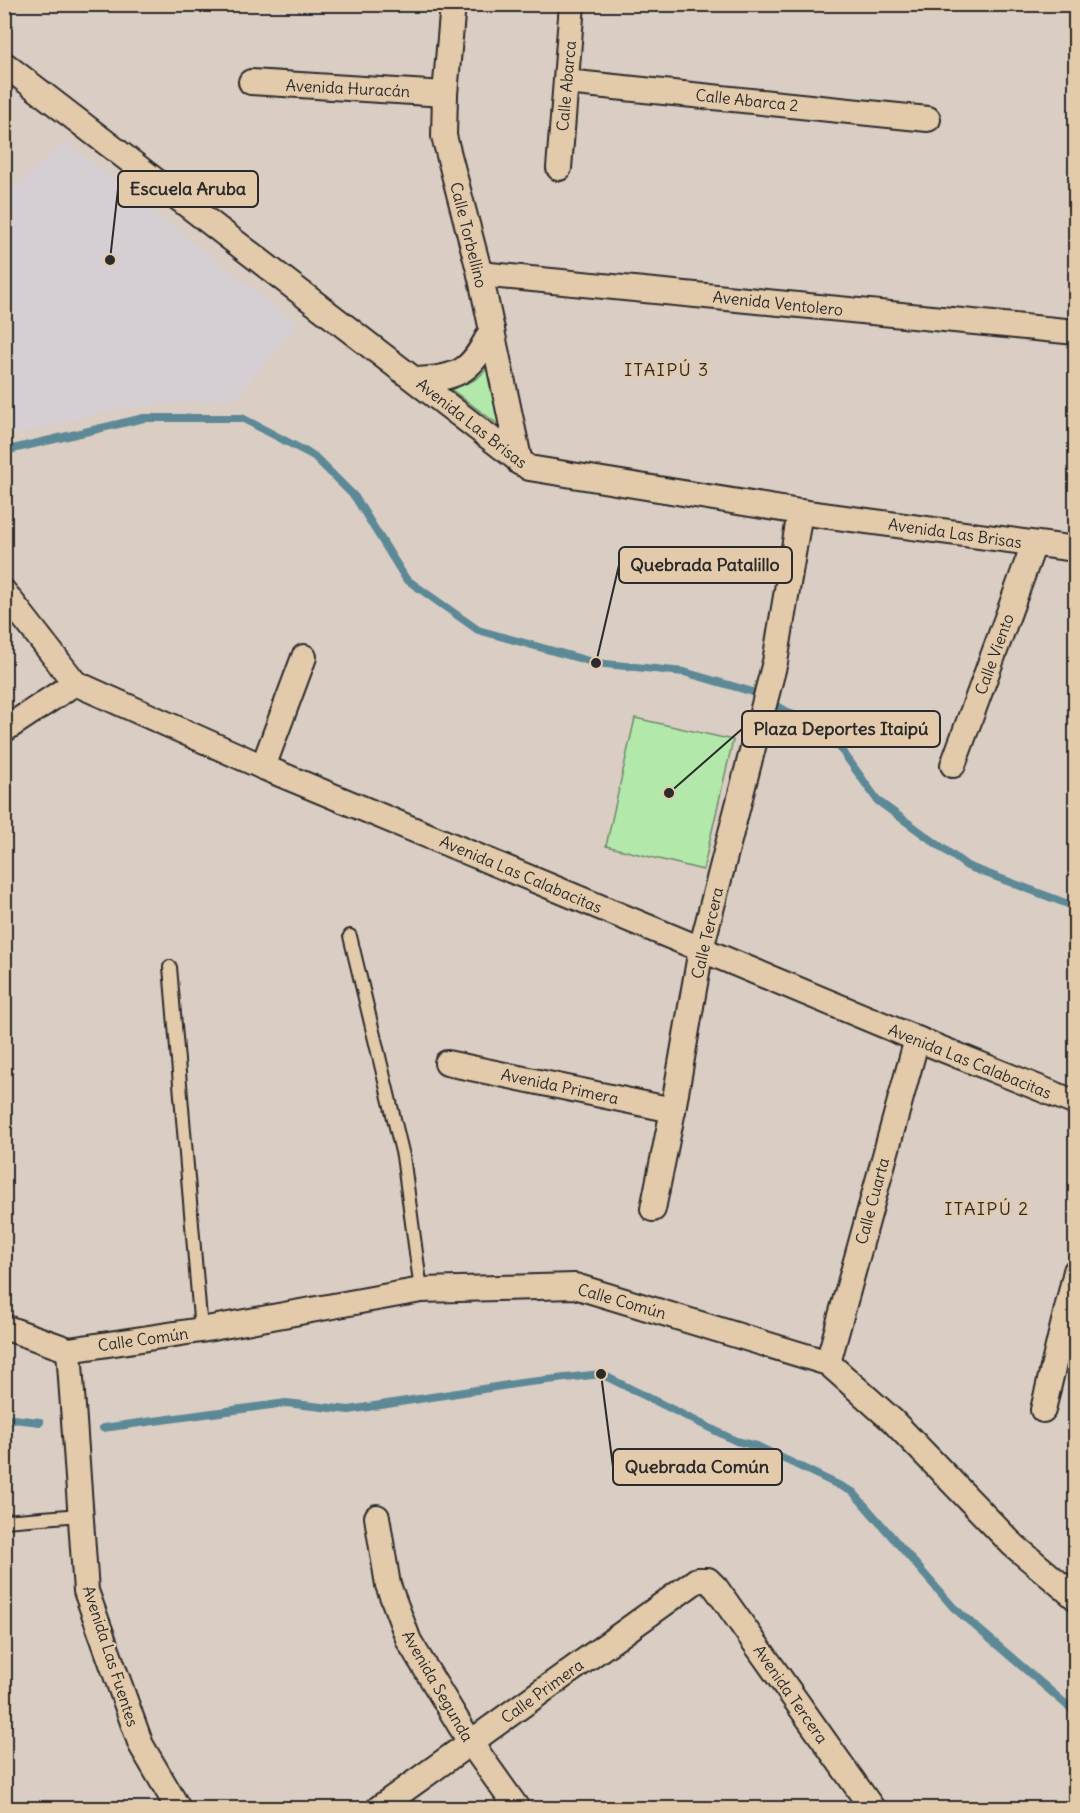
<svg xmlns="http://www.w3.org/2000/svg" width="1080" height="1813" font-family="Delius,sans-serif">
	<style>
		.built { fill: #d5cfd4 }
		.green { fill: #b2e9ab; stroke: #6e8a6b; stroke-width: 1.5 }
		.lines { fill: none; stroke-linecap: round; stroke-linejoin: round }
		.stream { stroke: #5d8997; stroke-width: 8 }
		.lane-casing { stroke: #2b2b2b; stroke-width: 16 }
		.street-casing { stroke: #2b2b2b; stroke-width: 28 }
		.lane { stroke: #e2caab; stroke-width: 12 }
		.street { stroke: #e2caab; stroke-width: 24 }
		.labels { text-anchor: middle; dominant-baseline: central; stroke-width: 4.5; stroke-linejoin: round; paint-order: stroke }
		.street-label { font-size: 16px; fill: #2b2b2b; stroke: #e2caab }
		.neighbourhood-label { font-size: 18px; letter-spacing: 1.5px; fill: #2b2b2b; stroke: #e2caab }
		.leader { fill: none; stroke: #2b2b2b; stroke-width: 2 }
		.callout-dot { fill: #2b2b2b; stroke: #e2caab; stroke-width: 2 }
		.callout { fill: #e2caab; stroke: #2b2b2b; stroke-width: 2 }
		.callout-label { font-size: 18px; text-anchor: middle; font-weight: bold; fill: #2b2b2b }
	</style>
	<rect width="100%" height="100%" fill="#dacdc3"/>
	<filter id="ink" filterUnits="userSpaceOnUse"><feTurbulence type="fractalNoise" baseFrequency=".0167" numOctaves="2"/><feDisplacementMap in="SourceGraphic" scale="12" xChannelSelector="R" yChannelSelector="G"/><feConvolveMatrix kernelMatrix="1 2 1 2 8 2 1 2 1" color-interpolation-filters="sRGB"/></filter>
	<g filter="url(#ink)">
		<polygon class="built" points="64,141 297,324 236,398 117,409 5,437 5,196"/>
		<g class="green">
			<path d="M492 359 507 431 448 387C469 385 483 379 492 359Z"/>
			<polygon points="635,718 733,740 703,870 606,846"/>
		</g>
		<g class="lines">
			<g class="stream">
				<polyline points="4,451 144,418 242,418 314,456 355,497 406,579 478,630 596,663 684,672 753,692 833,738 878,801 967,866 1076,907"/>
				<polyline points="4,1418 40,1422"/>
				<polyline points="103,1428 286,1403 349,1410 521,1383 601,1374 736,1441 757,1446 853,1492 953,1607 1076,1713"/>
			</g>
			<defs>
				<g id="lane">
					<polyline points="350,936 403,1156 421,1290"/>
					<polyline points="170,967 201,1330"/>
					<polyline points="4,1521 81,1515"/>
				</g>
				<g id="street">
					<polyline points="453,4 445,94 444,136 480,274 520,463"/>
					<polyline points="4,64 529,468 800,512 1076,549"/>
					<polyline points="251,82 445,94"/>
					<polyline points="566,82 928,119"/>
					<polyline points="559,168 572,4"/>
					<polyline points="480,274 1076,332"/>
					<path d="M416 380C462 378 472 370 492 329"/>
					<polyline points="4,592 75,683 263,767 917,1039 1076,1103"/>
					<polyline points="4,730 75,683"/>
					<polyline points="953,765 1034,544"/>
					<polyline points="263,767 304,657"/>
					<polyline points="447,1063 673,1110"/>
					<polyline points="653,1209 673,1110 701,949 775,662 800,512"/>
					<polyline points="4,1327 69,1350 201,1330 421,1290 575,1286 828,1363 893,1421 1012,1544 1076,1598"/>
					<polyline points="69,1350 86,1591 141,1745 178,1808"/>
					<polyline points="828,1363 917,1039"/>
					<polyline points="1043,1410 1076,1271"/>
					<polyline points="377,1517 388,1585 409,1641 470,1742 517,1808"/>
					<polyline points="379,1808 697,1580 708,1580 716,1588 872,1808"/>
				</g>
			</defs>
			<use href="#lane" class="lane-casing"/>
			<use href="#street" class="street-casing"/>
			<use href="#lane" class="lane"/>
			<use href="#street" class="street"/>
		</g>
	</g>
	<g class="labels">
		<g class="street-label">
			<text transform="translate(566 86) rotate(-85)">Calle Abarca</text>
			<text transform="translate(348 88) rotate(3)">Avenida Huracán</text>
			<text transform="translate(747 100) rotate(6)">Calle Abarca 2</text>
			<text transform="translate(469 235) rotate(76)">Calle Torbellino</text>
			<text transform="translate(778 303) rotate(6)">Avenida Ventolero</text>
			<text transform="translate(472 423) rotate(38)">Avenida Las Brisas</text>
			<text transform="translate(955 533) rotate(8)">Avenida Las Brisas</text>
			<text transform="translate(994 654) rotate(-70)">Calle Viento</text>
			<text transform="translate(521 874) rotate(23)">Avenida Las Calabacitas</text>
			<text transform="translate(707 933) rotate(-77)">Calle Tercera</text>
			<text transform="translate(970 1061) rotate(22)">Avenida Las Calabacitas</text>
			<text transform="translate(560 1086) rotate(12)">Avenida Primera</text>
			<text transform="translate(872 1201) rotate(-75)">Calle Cuarta</text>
			<text transform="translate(622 1301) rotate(16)">Calle Común</text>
			<text transform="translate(143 1339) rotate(-8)">Calle Común</text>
			<text transform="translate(111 1656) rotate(72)">Avenida Las Fuentes</text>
			<text transform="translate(438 1686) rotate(60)">Avenida Segunda</text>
			<text transform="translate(542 1691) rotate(-36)">Calle Primera</text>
			<text transform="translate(791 1694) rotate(55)">Avenida Tercera</text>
		</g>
		<g class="neighbourhood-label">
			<text x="667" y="369">ITAIPÚ 3</text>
			<text x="987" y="1208">ITAIPÚ 2</text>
		</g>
	</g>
	<path class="leader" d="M110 260L118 189M596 663L619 565M669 793L742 729M601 1374L613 1467"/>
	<g class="callout-dot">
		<circle cx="110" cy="260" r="6"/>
		<circle cx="596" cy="663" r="6"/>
		<circle cx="669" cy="793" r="6"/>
		<circle cx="601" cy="1374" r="6"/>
	</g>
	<g class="callout">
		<rect x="118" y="171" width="140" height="36" rx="6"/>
		<rect x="619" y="547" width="173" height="36" rx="6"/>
		<rect x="742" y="711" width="198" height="36" rx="6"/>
		<rect x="613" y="1449" width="169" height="36" rx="6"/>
	</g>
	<g class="callout-label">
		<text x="188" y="195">Escuela Aruba</text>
		<text x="705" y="571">Quebrada Patalillo</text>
		<text x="841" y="735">Plaza Deportes Itaipú</text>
		<text x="697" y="1473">Quebrada Común</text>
	</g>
	<rect width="1080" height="1813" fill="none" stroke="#e2caab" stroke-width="24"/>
	<rect x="12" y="12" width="1056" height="1789" fill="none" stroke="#2b2b2b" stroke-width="2" filter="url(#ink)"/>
</svg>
